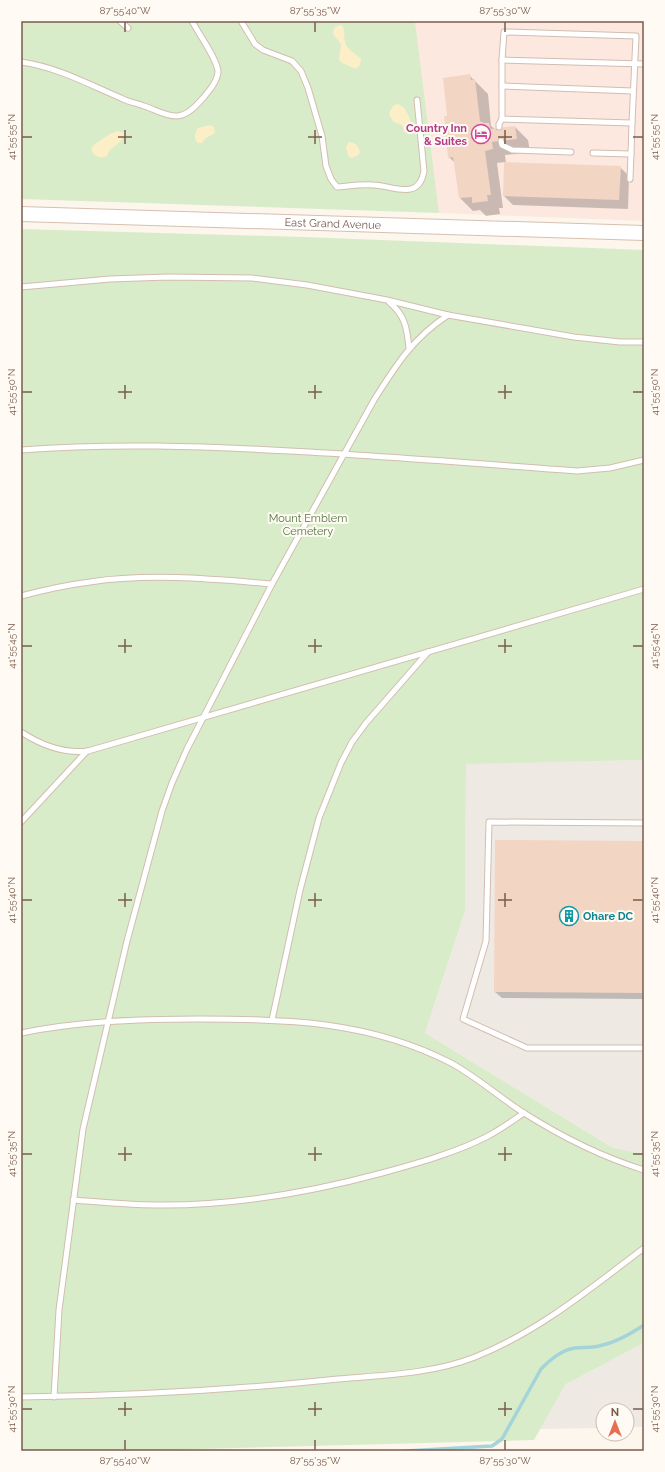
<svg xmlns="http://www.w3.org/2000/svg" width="665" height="1472" font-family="Raleway,sans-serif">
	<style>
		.commercial { fill: #fde8e0 }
		.industrial { fill: #efe9e4 }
		.green { fill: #d8ecc9 }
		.sand { fill: #fcefc7 }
		.shadow { fill: #0003 }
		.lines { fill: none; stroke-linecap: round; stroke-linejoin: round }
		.stream { stroke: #a5d3da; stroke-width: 3.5 }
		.building { fill: #f3d5c3 }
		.lane-casing { stroke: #d1beb0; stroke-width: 7 }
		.secondary-casing { stroke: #d6c0b0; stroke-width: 16 }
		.lane { stroke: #fff; stroke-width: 5 }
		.secondary { stroke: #fff; stroke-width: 14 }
		.ticks { fill: none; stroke: #7a5c4d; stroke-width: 1.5 }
		.labels { text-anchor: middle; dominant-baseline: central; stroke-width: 4; stroke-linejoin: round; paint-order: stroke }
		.hotel-label { font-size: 11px; font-weight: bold; fill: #b23c85; stroke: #fffaf3; text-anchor: end }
		.street-label { font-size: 11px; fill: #7a5c4d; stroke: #fffaf3 }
		.park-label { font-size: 11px; fill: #537a41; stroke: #fffaf3 }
		.culture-label { font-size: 11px; font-weight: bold; fill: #0d838f; stroke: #fffaf3; text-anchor: start }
		.neatline { fill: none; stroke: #7a5c4d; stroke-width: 1.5 }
		.ticks-label { font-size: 10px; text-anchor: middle; fill: #7a5c4d }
	</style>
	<rect width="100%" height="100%" fill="#fdf6ec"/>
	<polygon class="commercial" points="415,21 644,21 644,221 439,213"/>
	<g class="industrial">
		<polygon points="644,760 644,1154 613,1148 425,1033 465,911 466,763"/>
		<polygon points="644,1343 644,1427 627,1427 627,1410 603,1410 603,1428 540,1429 566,1384"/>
	</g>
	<g class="green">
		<polygon points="21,21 415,21 439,213 21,199"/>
		<polygon points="21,229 304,237 644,250 644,760 466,764 465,911 425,1033 613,1148 644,1154 644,1343 566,1384 534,1440 121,1451 21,1451"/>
	</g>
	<g class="sand">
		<path d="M340 25H342C346 32 343 38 346 45 350 51 356 54 361 59L360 65 356 69 342 63 339 60 341 44 333 34 334 28Z"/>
		<path d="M398 104C407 107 410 119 412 127L409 133 404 132C403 121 399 126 393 121 392 119 391 117 389 115L390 111 394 105Z"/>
		<path d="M210 125 214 127 215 133 206 138 202 143H198C193 138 195 133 198 128Z"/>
		<path d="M118 131 124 133C123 145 109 146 107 156 101 159 96 157 92 152 92 149 91 148 93 146 95 143 114 131 118 131Z"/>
		<path d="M349 142C356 142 359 147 360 153L357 156 351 158 348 156 346 147Z"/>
	</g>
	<g class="shadow">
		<polygon points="469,75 488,94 491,126 495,129 515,127 528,140 530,152 505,155 506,163 620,167 629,176 628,209 513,205 504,196 505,162 497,163 503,208 499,208 500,214 486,216 480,210 473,211 460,198 455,163 449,157 448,117"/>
		<polygon points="644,842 644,999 502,998 495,992"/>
	</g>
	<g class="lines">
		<path class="stream" d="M406 1451 492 1446 502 1439 541 1369C550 1360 561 1350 575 1348 583 1347 591 1348 599 1346 614 1343 632 1333 644 1325"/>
	</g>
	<g class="building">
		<polygon points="470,74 471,80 475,79 480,121 484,123 489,123 490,129 515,126 517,139 492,142 493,149 485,151 491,195 487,195 488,201 472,203 472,197 459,198 453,157 448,158 444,116 447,116 443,78"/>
		<polygon points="504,162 621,166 619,200 503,196"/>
		<polygon points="495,840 644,841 644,993 494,992"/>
	</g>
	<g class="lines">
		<defs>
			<g id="lane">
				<polyline points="120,21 128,28"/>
				<path d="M241 21 255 44 263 50 292 61 301 71 308 88 322 136 326 166 331 179 337 187C349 186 361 184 374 185 394 186 419 201 424 171L417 100"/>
				<polygon points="504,32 636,36 632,123 502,119 502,60"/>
				<polyline points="502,60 644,64"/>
				<path d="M21 62C57 67 88 84 121 98 128 102 136 103 144 106 154 109 165 116 176 116 187 116 196 106 203 98 209 91 217 82 218 72 218 60 198 33 192 21"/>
				<polyline points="502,86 633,91"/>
				<polyline points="499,127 499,124 502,119"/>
				<polyline points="501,141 502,145 512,150 571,152"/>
				<polyline points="593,153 631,154 632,123"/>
				<polyline points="630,179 631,154"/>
				<polyline points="21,287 110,279 168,277 252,278 307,285 387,300 448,315 574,337 620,342 644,342"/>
				<path d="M389 302C405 315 407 328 409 348"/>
				<path d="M21 450C111 443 201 446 290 451 386 456 482 464 577 471L610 468 644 460"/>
				<path d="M21 596C44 590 66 585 90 582 149 573 212 579 272 584"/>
				<path d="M21 732C41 745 63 754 88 751L644 589"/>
				<polyline points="21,822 87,751"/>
				<polyline points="644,823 489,822 486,941 463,1019 527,1048 644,1048"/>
				<polyline points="272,1020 300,890 319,818 341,763 352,742 366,723 428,652"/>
				<path d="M21 1033C80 1021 139 1019 199 1019 288 1019 369 1021 451 1063 477 1077 500 1098 524 1113 562 1137 602 1157 644 1170"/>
				<path d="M73 1200C100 1202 127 1205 155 1205 232 1206 308 1193 382 1173 415 1164 458 1152 488 1136 501 1129 512 1121 524 1113"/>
				<path d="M21 1397C127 1396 233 1390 338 1379 384 1375 432 1374 475 1357 538 1332 591 1288 644 1248"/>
				<path d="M54 1397 59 1310 83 1129 127 941 162 811 172 783 187 749 272 584 374 400C396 365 413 338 448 315"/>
			</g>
			<g id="secondary">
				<path id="s1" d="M21 214 644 233"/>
			</g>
		</defs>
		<use href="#lane" class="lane-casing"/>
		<use href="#secondary" class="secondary-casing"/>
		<use href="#lane" class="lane"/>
		<use href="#secondary" class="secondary"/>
	</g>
	<path class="ticks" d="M125 22V32M315 22V32M505 22V32M125 130V144M315 130V144M505 130V144M22 137H32M118 137H132M308 137H322M498 137H512M633 137H643M125 385V399M315 385V399M505 385V399M22 392H32M118 392H132M308 392H322M498 392H512M633 392H643M125 639V653M315 639V653M505 639V653M22 646H32M118 646H132M308 646H322M498 646H512M633 646H643M125 893V907M315 893V907M505 893V907M22 900H32M118 900H132M308 900H322M498 900H512M633 900H643M125 1147V1161M315 1147V1161M505 1147V1161M22 1154H32M118 1154H132M308 1154H322M498 1154H512M633 1154H643M125 1402V1416M315 1402V1416M505 1402V1416M22 1409H32M118 1409H132M308 1409H322M498 1409H512M633 1409H643M125 1440V1450M315 1440V1450M505 1440V1450"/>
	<defs>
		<symbol id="hotel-ring" viewBox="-11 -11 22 22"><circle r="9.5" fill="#fffaf3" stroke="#d1479c" stroke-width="1.5"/><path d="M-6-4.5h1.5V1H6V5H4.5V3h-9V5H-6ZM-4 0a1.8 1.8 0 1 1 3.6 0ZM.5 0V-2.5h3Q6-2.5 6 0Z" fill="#d1479c"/></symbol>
		<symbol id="building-ring" viewBox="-11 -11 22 22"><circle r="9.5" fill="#fffaf3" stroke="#0f9aa8" stroke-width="1.5"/><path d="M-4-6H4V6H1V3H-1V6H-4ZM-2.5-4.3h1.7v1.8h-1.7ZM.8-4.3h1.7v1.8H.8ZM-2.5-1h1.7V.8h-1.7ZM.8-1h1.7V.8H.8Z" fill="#0f9aa8"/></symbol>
	</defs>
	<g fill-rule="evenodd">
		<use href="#hotel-ring" x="470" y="123" width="22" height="22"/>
		<use href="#building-ring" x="558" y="905" width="22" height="22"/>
	</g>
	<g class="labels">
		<g class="hotel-label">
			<text x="467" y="128">Country Inn<tspan x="467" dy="13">&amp; Suites</tspan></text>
		</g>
		<g class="street-label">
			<text stroke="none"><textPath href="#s1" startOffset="312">East Grand Avenue</textPath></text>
		</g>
		<g class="park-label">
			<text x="308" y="518">Mount Emblem<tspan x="308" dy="13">Cemetery</tspan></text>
		</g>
		<g class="culture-label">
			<text x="583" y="916">Ohare DC</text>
		</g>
	</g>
	<rect width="665" height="1472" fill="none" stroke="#fffaf3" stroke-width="44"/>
	<g transform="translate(615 1422)"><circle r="19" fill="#fffaf3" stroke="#cabbb1"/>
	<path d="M0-3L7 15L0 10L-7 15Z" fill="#e76f51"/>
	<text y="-6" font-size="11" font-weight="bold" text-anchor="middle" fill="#7a5c4d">N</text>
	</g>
	<rect x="22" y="22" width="621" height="1428" class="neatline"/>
	<g class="ticks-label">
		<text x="125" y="14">87°55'40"W</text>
		<text x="315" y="14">87°55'35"W</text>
		<text x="505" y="14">87°55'30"W</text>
		<text transform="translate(11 137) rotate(-90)" y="4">41°55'55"N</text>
		<text transform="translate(654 137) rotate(-90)" y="4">41°55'55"N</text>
		<text transform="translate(11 392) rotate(-90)" y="4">41°55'50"N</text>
		<text transform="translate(654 392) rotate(-90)" y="4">41°55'50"N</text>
		<text transform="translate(11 646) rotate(-90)" y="4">41°55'45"N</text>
		<text transform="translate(654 646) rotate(-90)" y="4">41°55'45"N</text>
		<text transform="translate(11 900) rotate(-90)" y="4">41°55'40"N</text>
		<text transform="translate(654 900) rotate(-90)" y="4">41°55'40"N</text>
		<text transform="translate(11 1154) rotate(-90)" y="4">41°55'35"N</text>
		<text transform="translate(654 1154) rotate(-90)" y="4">41°55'35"N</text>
		<text transform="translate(11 1409) rotate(-90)" y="4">41°55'30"N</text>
		<text transform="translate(654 1409) rotate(-90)" y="4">41°55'30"N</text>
		<text x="125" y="1464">87°55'40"W</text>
		<text x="315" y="1464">87°55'35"W</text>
		<text x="505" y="1464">87°55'30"W</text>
	</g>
</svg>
